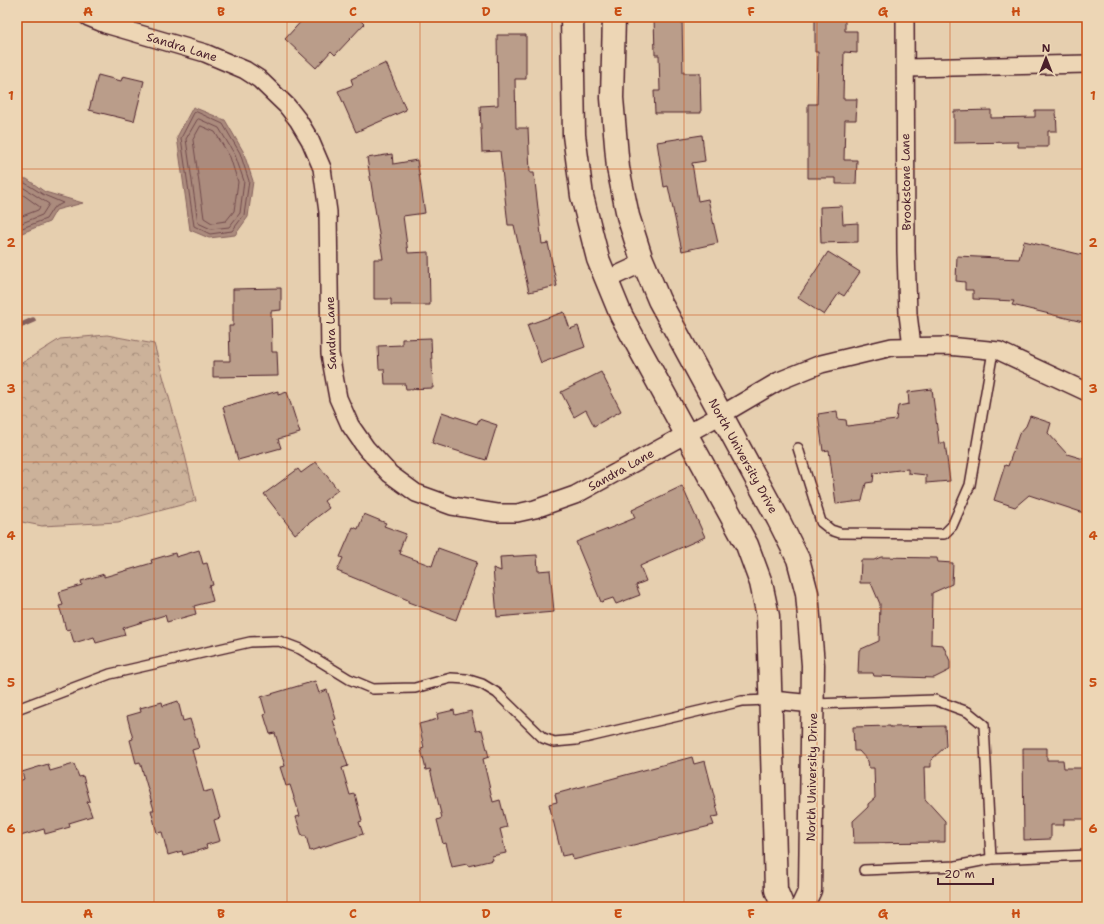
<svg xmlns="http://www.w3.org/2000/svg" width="1104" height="924" font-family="'Shantell Sans',sans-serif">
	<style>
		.forest { fill: url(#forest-crowns); stroke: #8b6862 }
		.water { fill: #ab8b7d; stroke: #84605c }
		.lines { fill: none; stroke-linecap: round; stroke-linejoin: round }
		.shore { stroke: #714a4c; stroke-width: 1 }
		.stream { stroke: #84605c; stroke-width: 5.5 }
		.building { fill: #ba9d8a; stroke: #4a1f2b }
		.lane-casing { stroke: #4a1f2b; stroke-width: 12 }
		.street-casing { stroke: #4a1f2b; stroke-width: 20 }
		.secondary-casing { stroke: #4a1f2b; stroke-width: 25 }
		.lane { stroke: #edd6b5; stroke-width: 9 }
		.street { stroke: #edd6b5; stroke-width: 17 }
		.secondary { stroke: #edd6b5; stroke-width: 22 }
		.grid { fill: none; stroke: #c84d12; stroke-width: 1; stroke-opacity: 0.55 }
		.labels { text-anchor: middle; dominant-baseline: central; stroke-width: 3.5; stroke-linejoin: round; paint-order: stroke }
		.street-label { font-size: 12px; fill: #4a1f2b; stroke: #edd6b5 }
		.neatline { fill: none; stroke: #c84d12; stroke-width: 1.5 }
		.grid-label { font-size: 13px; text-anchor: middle; font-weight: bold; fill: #c84d12 }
	</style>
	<defs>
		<pattern id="forest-crowns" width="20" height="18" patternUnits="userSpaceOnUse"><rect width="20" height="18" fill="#ccb29a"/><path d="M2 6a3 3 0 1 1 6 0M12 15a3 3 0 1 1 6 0" fill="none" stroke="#a8907e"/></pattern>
	</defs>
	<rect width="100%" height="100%" fill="#e6cfaf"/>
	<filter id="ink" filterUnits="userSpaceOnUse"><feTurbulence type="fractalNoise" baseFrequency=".025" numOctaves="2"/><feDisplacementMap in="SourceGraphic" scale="8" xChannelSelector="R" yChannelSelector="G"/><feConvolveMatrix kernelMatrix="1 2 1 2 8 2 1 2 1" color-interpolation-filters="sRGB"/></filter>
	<g filter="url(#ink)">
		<polygon class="forest" points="107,335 154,344 183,447 196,501 118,522 42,526 17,521 17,366 60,339"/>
		<g class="water">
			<polygon points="193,107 225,120 243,151 253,181 248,217 235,235 209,238 190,230 177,137"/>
			<polygon points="17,178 27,179 45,192 83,203 56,210 49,222 17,235"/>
		</g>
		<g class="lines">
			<g class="shore">
				<polygon points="197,112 223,124 240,153 249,181 244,215 232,231 210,234 194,226 181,138 194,113"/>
				<polygon points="199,119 219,128 235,155 244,181 240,213 229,227 211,229 198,223 186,139 197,120"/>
				<polygon points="201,126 215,132 230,157 238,182 234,211 226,221 212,223 204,218 193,140"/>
				<polyline points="17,182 25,183 44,195 63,203 53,208 46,219 17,230"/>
				<polyline points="17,187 24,188 49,204 42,215 17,225"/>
				<polyline points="17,193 22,194 40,207 38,210 17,218"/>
			</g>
			<polyline class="stream" points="17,327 33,320"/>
		</g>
		<g class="building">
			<polygon points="305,17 357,17 364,24 335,55 331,51 316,68 285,39"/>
			<polygon points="654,17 682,17 683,73 700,73 701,113 655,113 654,91 660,91 659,55 655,55"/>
			<polygon points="815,17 845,17 845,31 857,31 857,53 844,52 843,99 857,99 856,120 845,120 844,160 857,160 856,184 836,184 836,178 808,178 808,104 817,104 818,52 815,52"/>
			<polygon points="497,35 526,35 526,79 515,79 516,128 528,128 530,173 534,173 542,244 548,243 557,286 529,292 514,225 508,225 500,151 482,152 480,106 498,105"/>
			<polygon points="386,63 406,110 356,132 338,91 353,85 351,79"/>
			<polygon points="98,75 121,81 123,76 144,81 134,121 89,110"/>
			<polygon points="991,110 991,118 1035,117 1035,110 1056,110 1057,131 1048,131 1048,147 1018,147 1018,142 954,143 954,111"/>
			<polygon points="702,135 705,161 692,163 698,201 708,199 718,243 682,251 668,186 664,187 657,142"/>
			<polygon points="392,154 393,164 417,160 425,213 403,216 408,253 429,252 430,305 391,305 391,299 374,299 374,259 383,259 367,158"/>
			<polygon points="842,206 843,224 858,223 858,242 821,243 820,207"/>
			<polygon points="1024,241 1087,256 1087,323 1012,305 1014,301 973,299 973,290 965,290 965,282 956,281 957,256 1019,259"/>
			<polygon points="828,252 860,272 844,296 839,293 824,315 798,298"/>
			<polygon points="281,288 281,310 271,311 272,352 277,352 278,376 213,377 213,361 230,361 229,326 233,326 233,289"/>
			<polygon points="564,312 570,329 578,326 585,347 541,363 527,325"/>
			<polygon points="431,338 433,388 406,389 405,384 385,384 384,369 379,369 378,346 402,345 402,339"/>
			<polygon points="601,372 621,411 594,426 586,410 574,417 561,392"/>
			<polygon points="932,389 939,443 945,443 950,481 926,483 926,475 908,473 908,469 874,473 873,482 866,483 862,501 836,504 829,450 823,451 818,414 837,411 838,419 846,420 847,426 896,420 898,406 909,404 908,392"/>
			<polygon points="278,391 278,395 287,392 300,433 278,439 281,448 238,460 223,407"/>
			<polygon points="442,412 477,424 479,419 497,425 486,460 432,443"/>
			<polygon points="1030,416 1051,423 1048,433 1067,454 1087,460 1087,514 1029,495 1015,507 994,500 1005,465 1008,466 1019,434 1026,426"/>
			<polygon points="316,462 338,490 324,501 329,508 295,534 264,494 298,469 301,473"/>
			<polygon points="682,486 705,537 640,566 646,581 636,585 640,595 616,604 613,598 601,602 576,542 635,518 632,510"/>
			<polygon points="364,514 386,523 384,526 406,534 399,551 401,551 400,554 432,566 438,548 477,562 456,620 408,602 408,600 337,571 343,558 340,557 353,527 358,529"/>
			<polygon points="199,550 203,564 207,563 213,585 209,586 213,601 194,606 196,614 167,622 165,615 123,628 125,635 96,643 94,637 74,643 70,629 66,630 63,618 59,606 63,605 59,592 82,585 81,581 104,574 104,577 152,563 151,560 175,553 176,557"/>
			<polygon points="537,555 538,571 550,570 554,612 497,617 493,568 501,571 500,557"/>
			<polygon points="881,557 937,558 938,562 953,563 952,584 932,593 931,644 943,645 950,661 950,670 934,678 874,676 873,673 858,673 859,650 879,641 880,604 871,583 860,583 861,560 874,560"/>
			<polygon points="315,681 319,693 327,690 336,719 333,720 348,766 342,768 350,795 355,794 362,821 359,822 363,834 310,851 306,836 302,836 296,817 300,816 290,785 286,786 280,767 285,766 275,733 270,734 264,715 266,714 261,697"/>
			<polygon points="178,701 183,721 190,719 199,748 192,750 204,792 212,790 220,818 214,820 220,841 206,845 207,848 183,855 182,851 168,855 162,832 157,833 151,810 154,810 140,762 136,763 130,740 133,739 127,716 141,712 140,708 162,702 163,706"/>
			<polygon points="454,710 455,715 471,711 476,731 482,730 489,757 483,759 493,802 500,800 507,827 500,829 506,853 492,856 493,860 468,866 467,864 452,867 446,843 443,844 437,820 442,818 430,769 426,770 421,749 424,748 419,724 438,719 437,714"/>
			<polygon points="890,726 890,727 945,726 946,746 931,760 931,767 924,767 925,799 945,821 945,842 854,843 853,821 868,807 868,804 875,798 874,768 869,768 868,761 859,751 854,751 853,727"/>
			<polygon points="1023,748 1047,748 1047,760 1063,760 1064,768 1087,768 1087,819 1064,819 1064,825 1051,825 1051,839 1024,840"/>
			<polygon points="692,757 694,764 705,761 719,816 711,817 714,825 573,860 572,854 562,856 549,804 557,802 555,794"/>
			<polygon points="48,764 50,771 74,764 79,777 83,776 90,801 87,802 92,816 69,823 70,827 45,834 44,829 17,837 17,782 24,779 22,772"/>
		</g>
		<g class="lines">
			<defs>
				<g id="lane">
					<polyline points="798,448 821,522 831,530 840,533 944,534 952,526 970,485 993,351"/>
					<polyline points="813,704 935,700 968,712 984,725 991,859 1087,855"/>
					<polyline points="17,709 110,674 250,642 279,641 300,649 349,679 373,689 415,688 451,678 466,679 482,684 497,693 543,738 554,742 576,740 742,701 771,700"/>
					<polyline points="864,870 956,866 991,859"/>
				</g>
				<g id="street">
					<polyline points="88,17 105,24 205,53 245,70 259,79 287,106 298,120 310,140 322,168 328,212 330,354 338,398 350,425 366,448 390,474 416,493 452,506 497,513 517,513 535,509 575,495 721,415 779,381 821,364 892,347 948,346 999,351 1087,392"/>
					<polyline points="905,17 906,251 908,314 912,346"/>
					<polyline points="906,68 1087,64"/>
					<polyline points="606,280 643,263"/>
					<polyline points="772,700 813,704"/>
				</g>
				<g id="secondary">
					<polyline points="572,17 574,135 582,196 598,259 621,315 747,545 761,583 768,616 776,890 783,907"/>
					<polyline points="614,17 612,98 618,168 628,216 641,257 659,300 778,519 798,559 807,593 813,665 810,890 802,907"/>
				</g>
			</defs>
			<use href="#lane" class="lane-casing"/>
			<use href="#street" class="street-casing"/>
			<use href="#secondary" class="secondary-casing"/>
			<use href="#lane" class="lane"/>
			<use href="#street" class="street"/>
			<use href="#secondary" class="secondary"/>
		</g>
	</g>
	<path class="grid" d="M154 17V907M287 17V907M420 17V907M552 17V907M684 17V907M817 17V907M950 17V907M17 169H1087M17 315H1087M17 462H1087M17 609H1087M17 755H1087"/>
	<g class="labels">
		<g class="street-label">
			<text transform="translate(182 47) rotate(17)">Sandra Lane</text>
			<text transform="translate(906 182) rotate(-91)">Brookstone Lane</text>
			<text transform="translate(331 333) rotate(-92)">Sandra Lane</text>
			<text transform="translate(743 456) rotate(61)">North University Drive</text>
			<text transform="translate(621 470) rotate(-29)">Sandra Lane</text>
			<text transform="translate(812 777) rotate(-89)">North University Drive</text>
		</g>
	</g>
	<rect width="1104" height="924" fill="none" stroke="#edd6b5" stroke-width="44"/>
	<g transform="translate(1046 58)" stroke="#edd6b5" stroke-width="3" paint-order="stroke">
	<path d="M0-3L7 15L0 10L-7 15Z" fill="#4a1f2b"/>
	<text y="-6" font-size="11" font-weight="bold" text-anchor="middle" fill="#4a1f2b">N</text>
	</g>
	<path d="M938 878v6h55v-6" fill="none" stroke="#4a1f2b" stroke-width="2"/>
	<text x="944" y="878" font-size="12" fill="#4a1f2b" stroke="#edd6b5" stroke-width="3" paint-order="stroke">20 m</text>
	<rect x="22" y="22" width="1060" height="880" class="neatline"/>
	<g class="grid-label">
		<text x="88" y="16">A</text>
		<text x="221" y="16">B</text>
		<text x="353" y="16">C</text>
		<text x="486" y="16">D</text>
		<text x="618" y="16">E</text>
		<text x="751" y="16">F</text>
		<text x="883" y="16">G</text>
		<text x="1016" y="16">H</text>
		<text x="11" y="100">1</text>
		<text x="1093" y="100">1</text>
		<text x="11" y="247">2</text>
		<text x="1093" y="247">2</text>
		<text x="11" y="393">3</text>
		<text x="1093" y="393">3</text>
		<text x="11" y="540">4</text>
		<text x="1093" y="540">4</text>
		<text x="11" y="687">5</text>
		<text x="1093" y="687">5</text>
		<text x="11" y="833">6</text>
		<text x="1093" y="833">6</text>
		<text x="88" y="918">A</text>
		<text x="221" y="918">B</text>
		<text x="353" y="918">C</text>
		<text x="486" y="918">D</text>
		<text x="618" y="918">E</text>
		<text x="751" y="918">F</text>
		<text x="883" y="918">G</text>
		<text x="1016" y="918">H</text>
	</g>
</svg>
